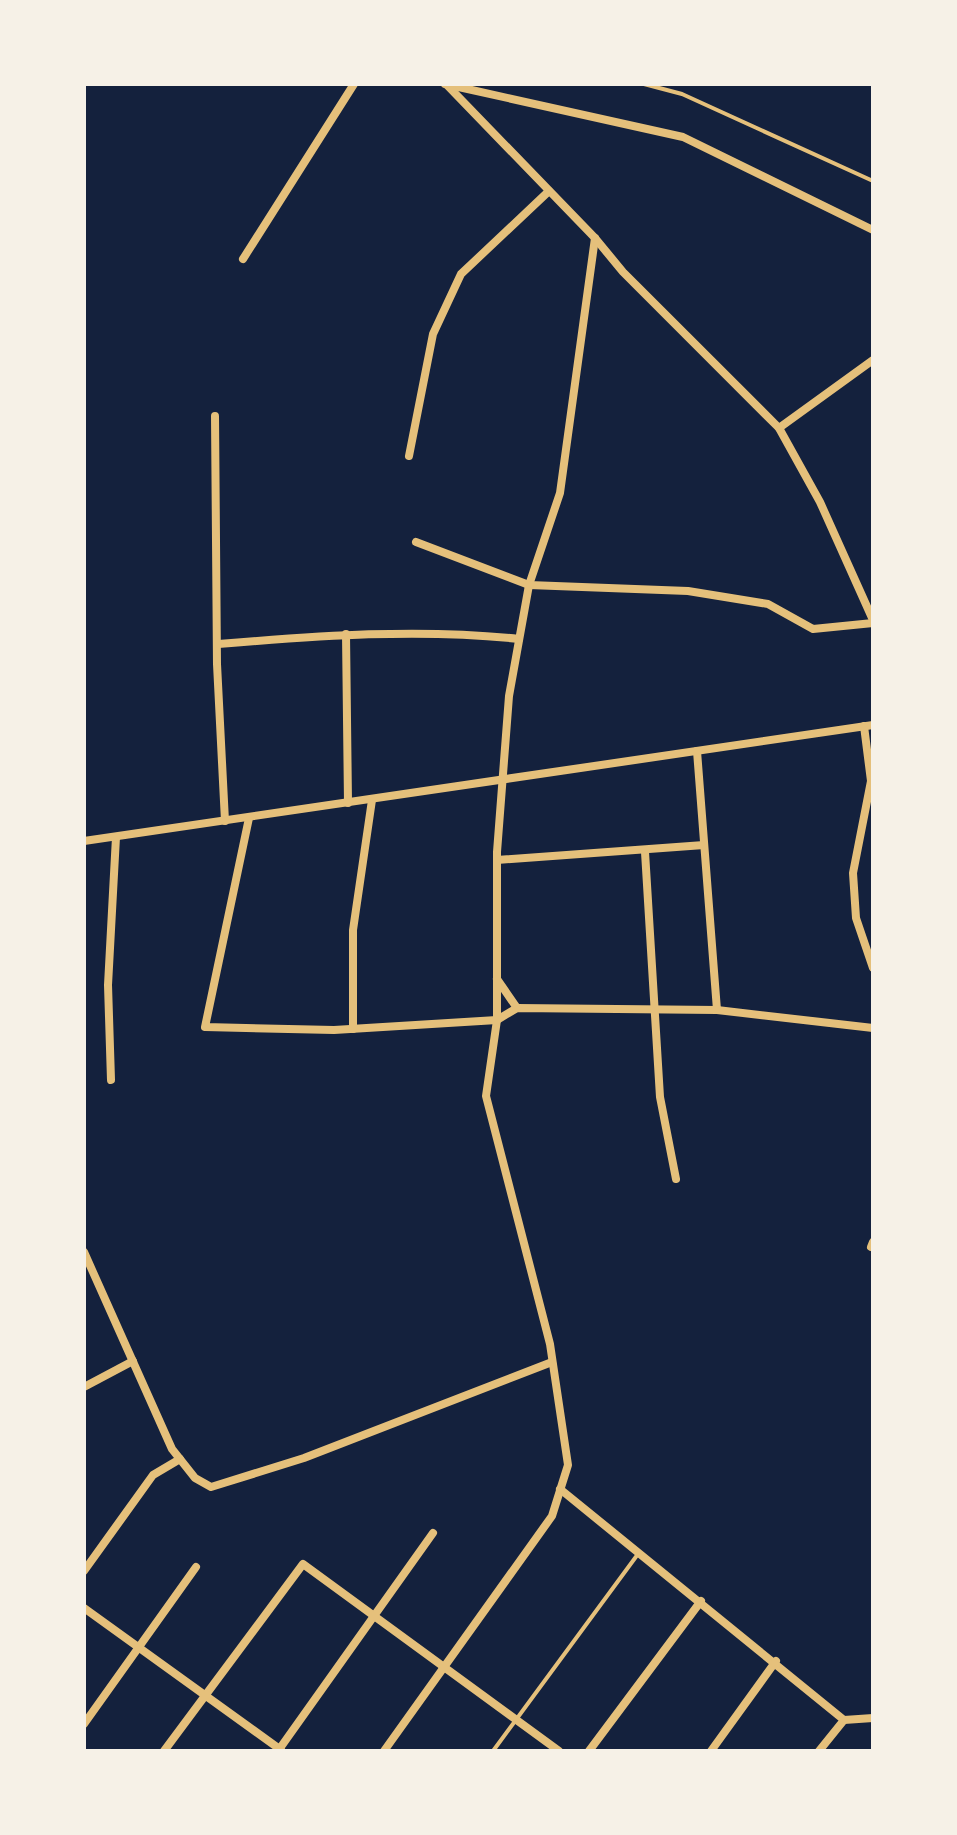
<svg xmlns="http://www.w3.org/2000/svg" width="957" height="1835" font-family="'Sofia Sans Condensed',sans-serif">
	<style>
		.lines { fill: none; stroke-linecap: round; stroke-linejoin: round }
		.service { stroke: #e5c07b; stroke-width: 4 }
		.minor { stroke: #e5c07b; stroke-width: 8 }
	</style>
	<rect width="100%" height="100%" fill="#14213d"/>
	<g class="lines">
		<g class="service">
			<polyline points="644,84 682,94 873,181"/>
			<polyline points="493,1751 638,1554"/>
		</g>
		<g class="minor">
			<polyline points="445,84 683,137 873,230"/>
			<polyline points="446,84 595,238 623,272 779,428 820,502 873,620"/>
			<polyline points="243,259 354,84"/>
			<polyline points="215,416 217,664 225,821"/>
			<polyline points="779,428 873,360"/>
			<polyline points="409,456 433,334 461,274 549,191"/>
			<polyline points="416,542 529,585 688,591 768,604 813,629 873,623"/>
			<polyline points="346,634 348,803"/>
			<path d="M217 644C318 636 418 628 519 639"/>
			<polyline points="864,726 871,781 853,873 856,918 873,968"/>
			<polyline points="697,751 717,1010"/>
			<polyline points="249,818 205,1027 334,1030 497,1020 517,1008 717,1010 873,1028"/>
			<polyline points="84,841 873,725"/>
			<polyline points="645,852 660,1097 676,1179"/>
			<polyline points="497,860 704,845"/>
			<polyline points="497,979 517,1008"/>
			<polyline points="353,1029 353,930 372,800"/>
			<polyline points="111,1080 108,985 116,837"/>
			<polyline points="871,1247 873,1242"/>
			<polyline points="84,1252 172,1449 195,1478 211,1487 304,1458 552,1362"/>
			<polyline points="84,1387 133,1361"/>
			<polyline points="560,1489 844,1720 819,1751"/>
			<polyline points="84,1571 153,1475 180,1459"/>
			<polyline points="84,1608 281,1750"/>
			<polyline points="844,1720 873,1718"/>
			<polyline points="84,1724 196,1567"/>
			<polyline points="164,1751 303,1564 559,1751"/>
			<polyline points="278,1751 433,1533"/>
			<polyline points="384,1751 552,1516 568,1465 550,1344 486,1096 497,1020 497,852 509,696 529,585 560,493 595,238"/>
			<polyline points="589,1751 701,1601"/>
			<polyline points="711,1751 776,1661"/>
		</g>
	</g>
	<rect width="957" height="1835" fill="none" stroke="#f6f1e7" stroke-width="172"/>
</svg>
